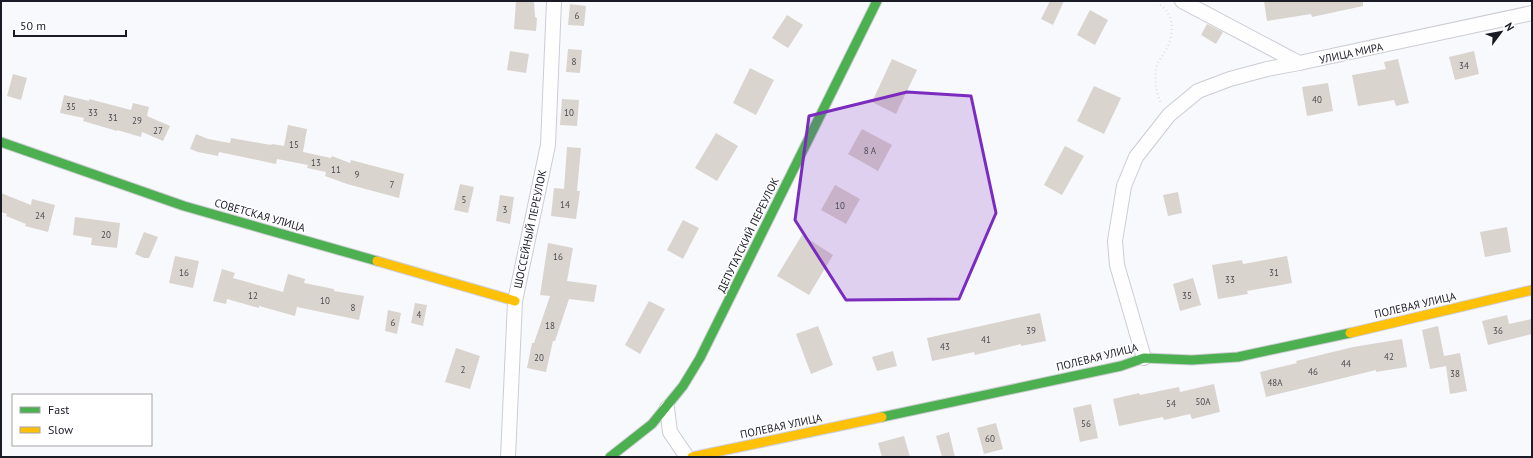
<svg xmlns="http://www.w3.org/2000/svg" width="1533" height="458" font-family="'PT Sans',sans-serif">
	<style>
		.building { fill: #dad4ce }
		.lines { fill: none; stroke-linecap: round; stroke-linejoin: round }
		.street-casing { stroke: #ccccd4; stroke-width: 16 }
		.fast-casing { stroke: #ccccd4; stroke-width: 11 }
		.slow-casing { stroke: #ccccd4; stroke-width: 11 }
		.path { stroke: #e2e2e4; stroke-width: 2.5; stroke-dasharray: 1 3; stroke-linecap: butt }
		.street { stroke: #fefeff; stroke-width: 14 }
		.fast { stroke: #4caf50; stroke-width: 9 }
		.slow { stroke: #ffc107; stroke-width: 9 }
		.marked { fill: #7b2cbf; fill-opacity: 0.2; stroke: #7b2cbf; stroke-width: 3; stroke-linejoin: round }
		.labels { text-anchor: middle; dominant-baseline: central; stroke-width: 3; stroke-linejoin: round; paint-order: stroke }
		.number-label { font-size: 9px; fill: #4b4951 }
		.street-label { font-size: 11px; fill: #1b1b27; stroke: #fff }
	</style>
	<rect width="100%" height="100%" fill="#f8f9fd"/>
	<g class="building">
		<polygon points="516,1 534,1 535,17 537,18 536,31 514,29"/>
		<polygon points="1050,1 1064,1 1053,25 1041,19"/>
		<polygon points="1264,1 1363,1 1363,6 1312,17 1311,14 1267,21"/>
		<polygon points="570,4 586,6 584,26 568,25"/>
		<polygon points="1090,10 1108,20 1095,45 1077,35"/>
		<polygon points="787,15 803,25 788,48 772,38"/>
		<polygon points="1207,24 1223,32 1216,44 1201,35"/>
		<polygon points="568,49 582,50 580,73 566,72"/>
		<polygon points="510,51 529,54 526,73 507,70"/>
		<polygon points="1474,51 1479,74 1455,80 1449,57"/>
		<polygon points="892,59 917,70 896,114 872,102"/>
		<polygon points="1398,59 1409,103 1396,106 1394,100 1358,106 1352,75 1386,69 1384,62"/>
		<polygon points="750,68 774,80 756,115 733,103"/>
		<polygon points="13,74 27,78 21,100 7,96"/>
		<polygon points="1328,83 1333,111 1307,116 1302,87"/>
		<polygon points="1094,86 1121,98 1104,134 1077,121"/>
		<polygon points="64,95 89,101 89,99 131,110 133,103 149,107 147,116 170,126 163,141 142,132 141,137 117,130 117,131 83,121 84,118 60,113"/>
		<polygon points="562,99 579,100 577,126 560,125"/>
		<polygon points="288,125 307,129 303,152 331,158 332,156 350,163 351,160 404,174 399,198 347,184 325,176 326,172 307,168 308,165 277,159 276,164 219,152 218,156 198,152 190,149 196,134 208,139 230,143 231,138 271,145 272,144 284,146"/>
		<polygon points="862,129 892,145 878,171 848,154"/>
		<polygon points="716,133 738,146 717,181 695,168"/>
		<polygon points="1065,146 1084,156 1062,195 1044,185"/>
		<polygon points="567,147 581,148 577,191 580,191 576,219 551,216 554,188 564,189"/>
		<polygon points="460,184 474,187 468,213 454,210"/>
		<polygon points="835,185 860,199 846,224 821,210"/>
		<polygon points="1178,192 1182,213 1168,216 1163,195"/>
		<polygon points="1,193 31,205 32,199 55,205 48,232 25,226 26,224 6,216 7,214 1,212"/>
		<polygon points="500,195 514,197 510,224 496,221"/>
		<polygon points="75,217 120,223 117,248 91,245 92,238 73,235"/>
		<polygon points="683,220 699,228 683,259 667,250"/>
		<polygon points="1507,227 1511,252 1485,257 1480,232"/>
		<polygon points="144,232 158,237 149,258 144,258 135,254"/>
		<polygon points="802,235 833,255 809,295 777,276"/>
		<polygon points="548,243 573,248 567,281 597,285 594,302 569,299 555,341 553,341 546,372 527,368 532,343 534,343 550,296 540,295"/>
		<polygon points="175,256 199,261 193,288 169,283"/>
		<polygon points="1287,256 1292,283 1247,291 1248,294 1218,299 1212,265 1242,260 1243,264"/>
		<polygon points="222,269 235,273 233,278 283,292 288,274 305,279 304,283 334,289 334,291 364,296 359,320 297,307 295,316 259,306 259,308 227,299 226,304 213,301"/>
		<polygon points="1193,278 1201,305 1180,311 1173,284"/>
		<polygon points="649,301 665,309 640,354 625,345"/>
		<polygon points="415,303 427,305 423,326 411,323"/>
		<polygon points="388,310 401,313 397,334 385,331"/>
		<polygon points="1040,313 1046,341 1021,346 1021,344 975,355 974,352 932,361 927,338"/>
		<polygon points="1507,315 1509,324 1532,319 1532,334 1488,345 1482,321"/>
		<polygon points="818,326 833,365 811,374 796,334"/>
		<polygon points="1438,326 1444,356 1460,353 1467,391 1450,394 1446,366 1430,369 1422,330"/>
		<polygon points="1402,339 1407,367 1376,372 1376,370 1266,397 1260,372 1297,363 1296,361 1353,347"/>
		<polygon points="456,348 480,356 470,389 445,382"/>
		<polygon points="893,351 897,366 877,371 872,357"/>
		<polygon points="1214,384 1220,412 1192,419 1190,414 1164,420 1163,417 1119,426 1113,399 1139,393 1140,395 1179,387 1180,392"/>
		<polygon points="1091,404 1098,438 1080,442 1073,408"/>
		<polygon points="996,423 1003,449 984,454 977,428"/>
		<polygon points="949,432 955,457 942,457 936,436"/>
		<polygon points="904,436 910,457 882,457 878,443"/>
	</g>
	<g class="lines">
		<defs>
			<g id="street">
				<polyline points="1182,1 1299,63 1532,13"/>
				<polyline points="1144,358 1117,265 1115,241 1124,186 1136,157 1169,115 1198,91 1230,79 1267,69 1299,63"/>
				<polyline points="667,408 670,432 687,457"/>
				<polyline points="508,457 515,301 548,145 554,1"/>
			</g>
			<g id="fast">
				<polyline points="1,142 184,206 377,261"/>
				<polyline points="882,417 1121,366 1144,358 1192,360 1238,357 1350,333"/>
				<polyline points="610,457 652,424 683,386 700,358 877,1"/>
			</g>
			<g id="slow">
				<polyline points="377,261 515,301"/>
				<polyline points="1350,333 1532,290"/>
				<polyline points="692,457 882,417"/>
			</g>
		</defs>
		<use href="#street" class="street-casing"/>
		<use href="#fast" class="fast-casing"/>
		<use href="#slow" class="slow-casing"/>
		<path class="path" d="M1160 1V5C1163 7 1166 9 1167 12 1175 22 1172 40 1166 50 1162 57 1157 62 1156 70 1154 81 1157 94 1161 104"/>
		<use href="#street" class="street"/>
		<use href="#fast" class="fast"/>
		<use href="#slow" class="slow"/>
	</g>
	<path class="marked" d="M907 92 971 96 996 213 959 299 846 300 795 220 809 116Z"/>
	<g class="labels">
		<g class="number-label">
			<text x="577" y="15">6</text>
			<text x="574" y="61">8</text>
			<text x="1464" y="65">34</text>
			<text x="1317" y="99">40</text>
			<text x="71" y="106">35</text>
			<text x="93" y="112">33</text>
			<text x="569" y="112">10</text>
			<text x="113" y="117">31</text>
			<text x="137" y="120">29</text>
			<text x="158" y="130">27</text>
			<text x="294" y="144">15</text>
			<text x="870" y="150">8 А</text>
			<text x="316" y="162">13</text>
			<text x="336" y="169">11</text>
			<text x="357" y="174">9</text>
			<text x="392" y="184">7</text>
			<text x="464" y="199">5</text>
			<text x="565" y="204">14</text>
			<text x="840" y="205">10</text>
			<text x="505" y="209">3</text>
			<text x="40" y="215">24</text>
			<text x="106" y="234">20</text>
			<text x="558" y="256">16</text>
			<text x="184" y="272">16</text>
			<text x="1274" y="272">31</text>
			<text x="1230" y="279">33</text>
			<text x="253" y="295">12</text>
			<text x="1187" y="295">35</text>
			<text x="325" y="300">10</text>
			<text x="353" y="307">8</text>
			<text x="419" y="314">4</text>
			<text x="393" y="322">6</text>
			<text x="550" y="325">18</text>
			<text x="1031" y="330">39</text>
			<text x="1498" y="330">36</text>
			<text x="986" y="339">41</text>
			<text x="945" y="346">43</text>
			<text x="1389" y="356">42</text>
			<text x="539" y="357">20</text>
			<text x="1346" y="363">44</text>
			<text x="463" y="369">2</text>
			<text x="1313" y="371">46</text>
			<text x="1455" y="373">38</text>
			<text x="1275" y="382">48А</text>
			<text x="1203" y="401">50А</text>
			<text x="1171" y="403">54</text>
			<text x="1086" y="423">56</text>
			<text x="990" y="438">60</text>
		</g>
		<g class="street-label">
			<text transform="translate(1351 53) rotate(-12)">УЛИЦА МИРА</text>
			<text transform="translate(260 215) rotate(16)">СОВЕТСКАЯ УЛИЦА</text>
			<text transform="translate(530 229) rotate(-78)">ШОССЕЙНЫЙ ПЕРЕУЛОК</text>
			<text transform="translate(748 235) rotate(-64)">ДЕПУТАТСКИЙ ПЕРЕУЛОК</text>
			<text transform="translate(1415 305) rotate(-13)">ПОЛЕВАЯ УЛИЦА</text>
			<text transform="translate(1097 357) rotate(-14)">ПОЛЕВАЯ УЛИЦА</text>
			<text transform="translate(781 426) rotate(-12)">ПОЛЕВАЯ УЛИЦА</text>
		</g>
	</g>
	<rect width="1533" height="458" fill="none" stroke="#1b1b27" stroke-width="4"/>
	<rect x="12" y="394" width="140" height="52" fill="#ffffff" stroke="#a4a4a9"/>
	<rect x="20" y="407" width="20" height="6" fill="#4caf50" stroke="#a4a4a9"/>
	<text x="48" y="414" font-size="12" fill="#1b1b27">Fast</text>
	<rect x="20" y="427" width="20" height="6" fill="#ffc107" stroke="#a4a4a9"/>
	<text x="48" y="434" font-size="12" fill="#1b1b27">Slow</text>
	<g transform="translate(1501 32) rotate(58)" stroke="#ffffff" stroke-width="3" paint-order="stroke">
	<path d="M0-3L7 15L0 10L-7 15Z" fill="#1b1b27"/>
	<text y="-6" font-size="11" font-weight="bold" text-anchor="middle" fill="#1b1b27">N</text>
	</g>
	<path d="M14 30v6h112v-6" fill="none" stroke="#1b1b27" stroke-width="2"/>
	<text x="20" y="30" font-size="12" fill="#1b1b27" stroke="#ffffff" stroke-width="3" paint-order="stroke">50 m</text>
</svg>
